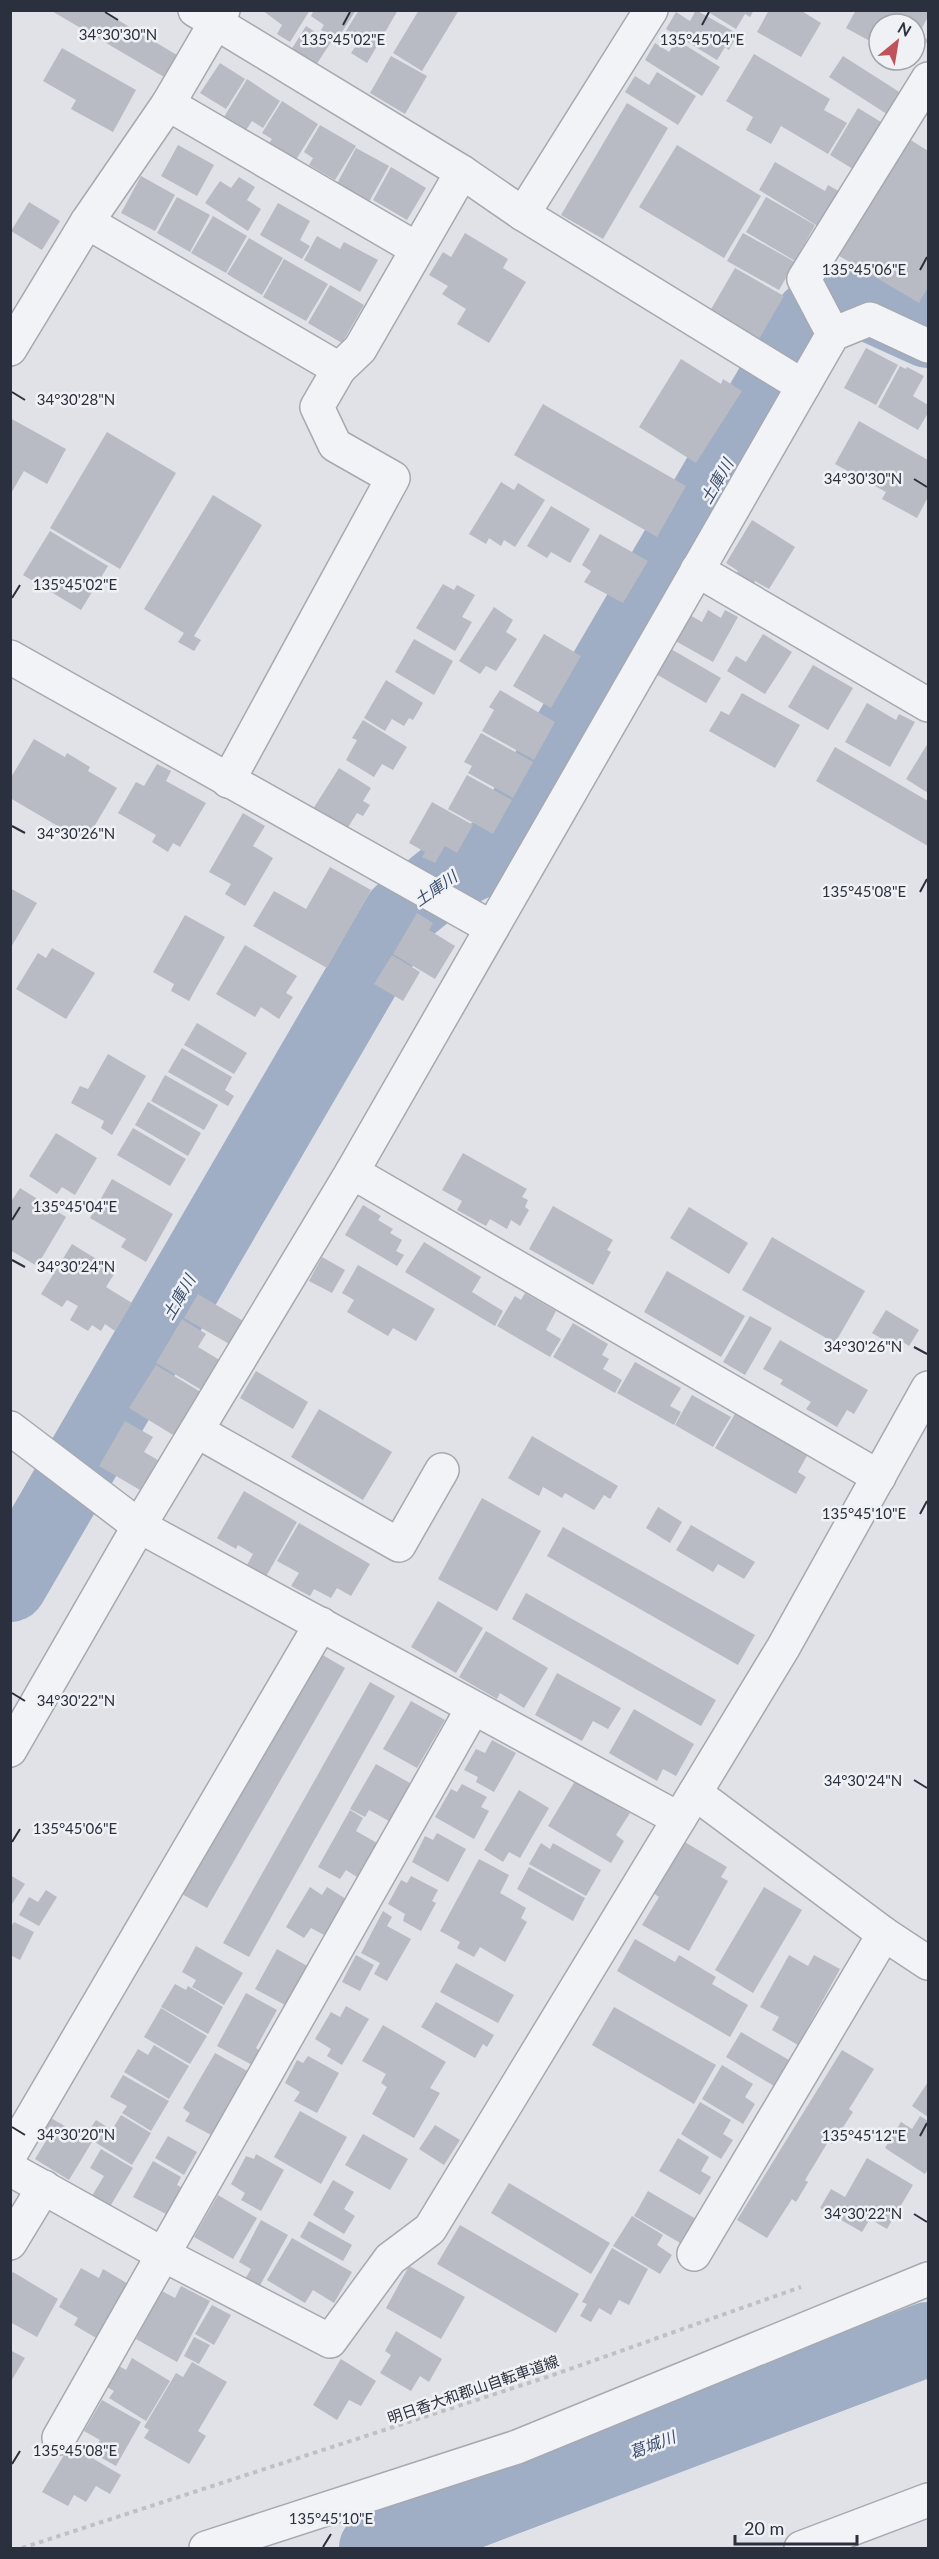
<svg xmlns="http://www.w3.org/2000/svg" width="939" height="2559" font-family="Lato,'Noto Sans JP',sans-serif">
	<style>
		.lines { fill: none; stroke-linecap: round; stroke-linejoin: round }
		.river { stroke: #9faec4; stroke-width: 74 }
		.building { fill: #b8bbc3 }
		.minor-casing { stroke: #a6a9b1; stroke-width: 36 }
		.path { stroke: #bec0c6; stroke-width: 4; stroke-dasharray: 4.5 4.5; stroke-linecap: butt }
		.minor { stroke: #f2f3f6; stroke-width: 33 }
		.ticks { fill: none; stroke: #2a303d; stroke-width: 2 }
		.labels { text-anchor: middle; dominant-baseline: central; stroke-width: 5; stroke-linejoin: round; paint-order: stroke }
		.street-label { font-size: 15px; fill: #2a303d; stroke: #eff1f5 }
		.water-label { font-size: 16px; font-style: italic; fill: #394c6c; stroke: #eff1f5 }
		.ticks-label { font-size: 15px; text-anchor: middle; fill: #2a303d; stroke: #eff1f5; stroke-width: 5; stroke-linejoin: round; paint-order: stroke }
	</style>
	<rect width="100%" height="100%" fill="#e0e2e7"/>
	<g class="lines">
		<g class="river">
			<polyline points="10,1585 400,914 446,877 501,850 812,317 862,301 928,331"/>
			<polyline points="376,2548 928,2339"/>
		</g>
	</g>
	<g class="building">
		<polygon points="50,10 101,10 177,55 164,77"/>
		<polygon points="262,10 310,10 290,42 277,34 282,25"/>
		<polygon points="314,10 356,10 337,40 321,30 324,25 311,16"/>
		<polygon points="359,10 398,10 367,63 351,53 358,43 344,34"/>
		<polygon points="419,10 459,10 422,71 393,53"/>
		<polygon points="696,10 738,34 729,50 725,47 717,60 666,29 676,12 690,21"/>
		<polygon points="705,10 754,10 750,17 745,14 736,29"/>
		<polygon points="769,10 800,10 821,23 801,57 757,32"/>
		<polygon points="856,10 928,10 928,17 919,33 928,40 919,56 915,54 915,24 879,24 879,46 846,28"/>
		<polygon points="306,26 331,42 316,65 291,50"/>
		<polygon points="677,40 720,67 702,96 645,60 655,43 669,52"/>
		<polygon points="62,48 136,90 113,132 71,109 76,100 43,81"/>
		<polygon points="754,54 830,99 824,110 847,123 828,154 781,126 771,144 746,130 753,117 726,101"/>
		<polygon points="391,56 427,76 405,114 370,93"/>
		<polygon points="843,56 904,95 890,116 829,77"/>
		<polygon points="220,63 245,79 226,109 200,93"/>
		<polygon points="657,72 696,96 678,125 625,92 635,76 649,85"/>
		<polygon points="247,79 280,101 263,128 252,121 246,130 224,117"/>
		<polygon points="282,101 318,124 294,163 267,146 272,139 262,133"/>
		<polygon points="627,103 668,128 603,239 561,215"/>
		<polygon points="858,108 881,122 853,169 830,155"/>
		<polygon points="320,125 356,146 335,180 309,165 313,158 304,152"/>
		<polygon points="906,137 928,151 928,287 919,303 836,254"/>
		<polygon points="178,145 214,165 197,196 161,176"/>
		<polygon points="677,145 761,196 724,258 639,207"/>
		<polygon points="356,148 389,166 365,209 333,191"/>
		<polygon points="775,162 825,191 828,185 842,193 821,228 759,190"/>
		<polygon points="391,167 426,188 407,220 373,200"/>
		<polygon points="141,176 175,195 155,231 121,213"/>
		<polygon points="239,177 255,187 247,200 261,209 248,231 205,203 220,181 231,188"/>
		<polygon points="177,197 210,215 190,252 157,233"/>
		<polygon points="766,197 815,225 795,261 746,232"/>
		<polygon points="29,202 60,221 42,250 11,231"/>
		<polygon points="278,203 310,221 300,240 310,246 302,259 260,235"/>
		<polygon points="213,216 247,236 226,273 191,253"/>
		<polygon points="465,233 508,259 503,268 526,282 489,343 457,324 466,309 442,294 448,286 429,275 443,252 451,257"/>
		<polygon points="743,233 795,262 779,290 727,261"/>
		<polygon points="317,236 340,249 344,242 378,260 360,292 304,260"/>
		<polygon points="249,238 283,258 262,295 227,274"/>
		<polygon points="284,259 328,284 306,321 263,297"/>
		<polygon points="735,268 784,296 759,339 710,311"/>
		<polygon points="330,285 364,305 342,343 308,323"/>
		<polygon points="866,348 898,365 876,405 844,388"/>
		<polygon points="681,359 721,384 723,379 742,391 696,463 639,427"/>
		<polygon points="900,366 906,369 907,367 924,376 913,396 928,405 928,413 918,430 878,407"/>
		<polygon points="543,404 686,486 657,537 514,455"/>
		<polygon points="10,418 66,449 47,484 24,471 10,495"/>
		<polygon points="859,421 928,460 928,497 917,518 882,499 886,492 835,464"/>
		<polygon points="107,432 176,473 120,569 50,528"/>
		<polygon points="501,482 514,490 518,483 545,500 515,547 504,540 501,546 489,538 486,544 469,534"/>
		<polygon points="213,495 262,525 194,636 201,640 194,651 178,642 184,633 144,609"/>
		<polygon points="551,506 590,529 570,563 551,552 547,558 527,546"/>
		<polygon points="752,520 795,547 769,589 755,581 752,588 734,577 738,571 726,563"/>
		<polygon points="50,531 108,566 81,610 23,575"/>
		<polygon points="600,534 648,561 623,603 584,582 591,571 582,565"/>
		<polygon points="443,584 454,590 457,585 475,595 462,617 472,622 455,651 416,628"/>
		<polygon points="494,607 513,620 506,632 517,639 496,671 486,666 480,674 459,661"/>
		<polygon points="708,610 721,618 725,610 738,617 713,662 672,639 686,613 702,622"/>
		<polygon points="544,634 581,656 551,708 513,686"/>
		<polygon points="763,634 792,652 765,694 727,671 736,656 746,662"/>
		<polygon points="414,639 453,661 434,695 395,672"/>
		<polygon points="671,649 721,678 706,703 656,674"/>
		<polygon points="813,665 853,688 828,730 788,707"/>
		<polygon points="386,680 423,703 413,720 409,718 404,726 392,719 385,731 364,718"/>
		<polygon points="500,690 555,722 534,760 482,731 494,710 489,707"/>
		<polygon points="742,693 800,725 775,768 709,731 721,711 729,715"/>
		<polygon points="867,703 896,720 899,714 915,722 890,767 845,742"/>
		<polygon points="363,720 407,747 393,770 382,764 374,777 346,760 357,740 352,738"/>
		<polygon points="481,733 533,762 513,798 468,773 472,766 464,762"/>
		<polygon points="34,739 65,757 67,753 90,767 88,771 117,788 85,842 10,798 10,779"/>
		<polygon points="928,743 928,793 906,779"/>
		<polygon points="835,747 928,801 928,846 816,781"/>
		<polygon points="157,764 171,771 166,781 206,803 180,847 173,843 168,852 152,842 156,835 118,813 136,782 144,786"/>
		<polygon points="339,768 371,788 363,801 370,805 363,816 357,813 347,829 313,809"/>
		<polygon points="467,775 512,800 493,834 448,809"/>
		<polygon points="432,802 473,825 457,853 445,846 435,863 422,857 425,852 409,843"/>
		<polygon points="243,813 265,826 253,846 273,858 245,906 225,894 231,884 209,872"/>
		<polygon points="330,867 371,890 327,968 253,926 274,891 306,909"/>
		<polygon points="10,888 37,903 10,949"/>
		<polygon points="417,913 433,923 429,930 455,946 435,979 393,954"/>
		<polygon points="185,915 225,937 189,1001 171,991 174,984 153,972"/>
		<polygon points="245,945 297,976 286,993 293,997 279,1019 261,1007 255,1017 216,994"/>
		<polygon points="52,948 95,973 66,1019 16,989 38,953 46,958"/>
		<polygon points="392,955 420,972 403,1001 374,984"/>
		<polygon points="197,1023 247,1053 234,1074 184,1045"/>
		<polygon points="182,1048 232,1077 225,1090 234,1096 228,1106 168,1072"/>
		<polygon points="108,1054 146,1076 112,1135 101,1128 104,1121 71,1103 80,1086 88,1089"/>
		<polygon points="165,1075 218,1105 204,1130 151,1101"/>
		<polygon points="148,1102 201,1133 188,1156 135,1125"/>
		<polygon points="133,1128 186,1159 170,1186 117,1155"/>
		<polygon points="56,1133 97,1158 75,1195 62,1187 57,1194 29,1176"/>
		<polygon points="463,1153 527,1189 522,1197 528,1200 525,1207 529,1210 520,1226 511,1220 507,1229 490,1219 486,1226 457,1210 462,1201 442,1190"/>
		<polygon points="112,1179 173,1214 146,1262 121,1247 126,1239 90,1218"/>
		<polygon points="20,1188 66,1217 37,1266 10,1250 10,1203"/>
		<polygon points="363,1205 381,1216 378,1220 393,1229 390,1233 402,1240 396,1251 404,1255 397,1266 345,1235"/>
		<polygon points="553,1206 613,1240 607,1250 611,1252 593,1285 529,1249"/>
		<polygon points="689,1207 748,1243 729,1274 670,1238"/>
		<polygon points="772,1237 865,1291 835,1343 742,1290"/>
		<polygon points="424,1242 481,1277 472,1292 503,1311 495,1326 405,1272"/>
		<polygon points="72,1244 116,1271 106,1287 132,1303 115,1331 105,1324 101,1331 92,1325 88,1331 70,1320 78,1306 67,1300 62,1307 41,1294"/>
		<polygon points="322,1257 345,1270 332,1293 309,1281"/>
		<polygon points="358,1265 435,1309 416,1341 393,1328 388,1336 347,1312 354,1300 342,1293"/>
		<polygon points="667,1271 745,1316 721,1357 644,1312"/>
		<polygon points="525,1293 556,1311 546,1330 561,1339 550,1357 497,1326 515,1296 521,1300"/>
		<polygon points="198,1294 245,1322 231,1345 184,1318"/>
		<polygon points="886,1310 919,1330 909,1346 903,1342 899,1349 872,1333"/>
		<polygon points="750,1316 772,1328 745,1375 723,1362"/>
		<polygon points="182,1319 206,1334 198,1347 223,1362 205,1392 156,1363"/>
		<polygon points="573,1323 608,1344 602,1355 609,1359 603,1369 622,1380 615,1393 553,1357"/>
		<polygon points="780,1340 868,1390 854,1414 847,1410 837,1427 806,1409 811,1402 780,1384 783,1380 763,1369"/>
		<polygon points="635,1362 681,1388 670,1406 681,1412 674,1425 617,1393"/>
		<polygon points="156,1365 204,1394 178,1438 129,1408"/>
		<polygon points="256,1371 308,1402 293,1429 240,1398"/>
		<polygon points="692,1395 731,1417 713,1447 675,1425"/>
		<polygon points="319,1409 392,1452 363,1500 291,1457"/>
		<polygon points="736,1412 808,1454 798,1472 806,1477 796,1494 715,1448"/>
		<polygon points="125,1421 153,1437 144,1452 158,1460 140,1490 99,1466"/>
		<polygon points="532,1436 618,1486 610,1499 604,1495 594,1510 565,1493 562,1498 543,1487 539,1496 508,1478"/>
		<polygon points="244,1491 297,1522 264,1580 245,1569 253,1554 238,1545 236,1549 217,1538"/>
		<polygon points="482,1498 541,1531 497,1611 438,1579"/>
		<polygon points="658,1507 682,1522 670,1543 646,1528"/>
		<polygon points="299,1523 370,1564 351,1596 337,1588 331,1598 314,1589 310,1596 291,1586 299,1573 277,1561"/>
		<polygon points="691,1525 755,1562 744,1579 718,1564 713,1572 676,1550"/>
		<polygon points="563,1527 755,1635 738,1665 547,1556"/>
		<polygon points="526,1593 716,1700 701,1726 512,1619"/>
		<polygon points="438,1601 483,1628 456,1673 411,1647"/>
		<polygon points="486,1631 548,1668 524,1708 500,1693 497,1699 459,1677"/>
		<polygon points="321,1654 345,1668 207,1908 182,1894"/>
		<polygon points="557,1673 621,1708 608,1729 593,1721 582,1741 535,1715"/>
		<polygon points="370,1682 395,1696 249,1957 223,1943"/>
		<polygon points="411,1701 445,1720 417,1768 383,1749"/>
		<polygon points="634,1709 694,1744 676,1776 663,1769 657,1781 609,1753"/>
		<polygon points="492,1740 516,1753 494,1792 476,1782 478,1777 464,1770 476,1749 485,1753"/>
		<polygon points="376,1764 410,1783 389,1821 369,1810 365,1817 350,1809"/>
		<polygon points="575,1781 630,1813 616,1835 624,1841 611,1863 548,1826"/>
		<polygon points="462,1784 487,1797 481,1807 489,1811 474,1839 435,1817 451,1789 457,1792"/>
		<polygon points="519,1790 549,1808 520,1858 509,1852 503,1862 484,1850"/>
		<polygon points="350,1810 363,1818 356,1831 377,1843 357,1877 346,1870 340,1879 318,1867"/>
		<polygon points="437,1833 466,1849 448,1882 412,1862 425,1836 433,1840"/>
		<polygon points="683,1841 727,1867 721,1877 728,1881 689,1951 642,1925 659,1897 653,1893"/>
		<polygon points="541,1843 550,1849 553,1843 601,1870 586,1896 529,1864"/>
		<polygon points="479,1859 509,1875 500,1893 526,1908 521,1918 527,1922 505,1962 480,1947 474,1957 457,1948 460,1942 440,1931"/>
		<polygon points="529,1867 585,1898 573,1921 517,1889"/>
		<polygon points="10,1875 25,1884 10,1907"/>
		<polygon points="411,1876 438,1890 432,1901 436,1903 421,1931 403,1921 405,1914 388,1904 401,1880 407,1883"/>
		<polygon points="310,1887 322,1895 327,1887 346,1899 324,1935 311,1928 304,1938 286,1927"/>
		<polygon points="764,1887 802,1910 753,1993 715,1970"/>
		<polygon points="46,1890 57,1897 39,1926 19,1915 29,1897 38,1902"/>
		<polygon points="383,1911 392,1917 387,1926 411,1939 387,1981 374,1974 380,1963 361,1953"/>
		<polygon points="14,1922 34,1932 20,1960 10,1955 10,1928"/>
		<polygon points="635,1939 675,1962 679,1955 716,1977 712,1984 748,2005 730,2037 617,1971"/>
		<polygon points="196,1946 243,1973 224,2005 192,1987 196,1980 182,1972"/>
		<polygon points="277,1949 309,1967 287,2006 255,1989"/>
		<polygon points="356,1955 374,1965 360,1991 342,1982"/>
		<polygon points="789,1955 808,1966 814,1955 840,1969 798,2045 772,2030 779,2017 760,2007"/>
		<polygon points="456,1963 514,1995 498,2023 440,1992"/>
		<polygon points="175,1984 186,1990 188,1986 223,2007 208,2034 161,2007"/>
		<polygon points="246,1993 277,2010 256,2048 262,2052 254,2066 217,2046"/>
		<polygon points="436,2002 494,2035 487,2047 483,2044 475,2058 421,2027"/>
		<polygon points="346,2006 369,2019 342,2065 327,2056 331,2049 315,2039 331,2012 340,2017"/>
		<polygon points="614,2007 716,2065 694,2104 592,2045"/>
		<polygon points="161,2008 207,2036 190,2064 144,2037"/>
		<polygon points="383,2025 446,2062 430,2088 440,2093 414,2138 372,2114 387,2087 381,2083 386,2074 362,2061"/>
		<polygon points="741,2032 789,2060 774,2086 726,2057"/>
		<polygon points="154,2045 189,2066 169,2099 124,2072 138,2049 148,2055"/>
		<polygon points="842,2050 874,2069 849,2109 853,2112 832,2144 828,2142 805,2180 808,2182 796,2202 792,2199 767,2238 737,2220"/>
		<polygon points="215,2053 249,2072 213,2136 185,2121 190,2113 183,2108"/>
		<polygon points="308,2056 339,2073 317,2113 294,2101 300,2092 285,2083 297,2060 303,2063"/>
		<polygon points="722,2065 753,2084 745,2097 755,2104 743,2124 702,2099"/>
		<polygon points="123,2075 169,2101 151,2131 122,2113 127,2106 110,2097"/>
		<polygon points="928,2082 928,2117 912,2106"/>
		<polygon points="700,2102 731,2120 723,2134 733,2140 721,2159 681,2134"/>
		<polygon points="300,2111 347,2137 321,2184 274,2157"/>
		<polygon points="121,2115 151,2133 132,2165 85,2136 96,2120 112,2130"/>
		<polygon points="920,2116 928,2121 928,2169 925,2174 885,2148 901,2122 912,2129"/>
		<polygon points="51,2118 92,2142 69,2180 35,2159 49,2136 43,2132"/>
		<polygon points="435,2125 460,2140 444,2165 419,2149"/>
		<polygon points="363,2134 408,2159 390,2190 345,2165"/>
		<polygon points="168,2136 197,2152 184,2175 155,2158"/>
		<polygon points="678,2138 709,2157 701,2171 711,2177 700,2195 659,2171"/>
		<polygon points="101,2149 133,2168 108,2210 90,2199 104,2176 90,2168"/>
		<polygon points="256,2154 284,2170 261,2211 241,2200 245,2193 231,2184 246,2156 254,2159"/>
		<polygon points="867,2158 913,2185 887,2229 870,2219 862,2232 820,2208 831,2189 845,2197"/>
		<polygon points="153,2161 181,2177 177,2185 183,2188 168,2215 133,2197"/>
		<polygon points="333,2180 354,2192 344,2209 355,2216 344,2234 313,2215"/>
		<polygon points="509,2183 610,2243 591,2274 491,2213"/>
		<polygon points="648,2191 696,2219 682,2244 634,2216"/>
		<polygon points="218,2195 257,2218 233,2259 194,2237"/>
		<polygon points="632,2216 663,2235 657,2245 672,2255 660,2274 613,2246"/>
		<polygon points="261,2220 288,2235 259,2287 245,2279 251,2269 239,2262"/>
		<polygon points="309,2221 352,2245 343,2261 300,2237"/>
		<polygon points="460,2225 579,2294 556,2333 437,2264"/>
		<polygon points="292,2238 352,2272 334,2303 313,2290 305,2303 267,2280"/>
		<polygon points="612,2248 648,2269 629,2305 619,2300 611,2315 599,2308 591,2322 580,2316 587,2304 582,2302"/>
		<polygon points="409,2266 465,2297 441,2339 386,2308"/>
		<polygon points="81,2268 99,2278 103,2269 130,2285 98,2339 74,2325 78,2318 59,2307"/>
		<polygon points="13,2272 58,2299 37,2337 10,2322 10,2276"/>
		<polygon points="181,2286 210,2301 177,2362 136,2339 162,2291 175,2298"/>
		<polygon points="212,2305 231,2315 214,2345 195,2334"/>
		<polygon points="396,2331 442,2359 429,2382 420,2376 411,2391 380,2373 391,2355 385,2351"/>
		<polygon points="194,2337 210,2345 199,2364 184,2356"/>
		<polygon points="10,2350 25,2358 10,2383"/>
		<polygon points="132,2358 170,2381 146,2421 109,2398 114,2391 107,2387 119,2366 126,2370"/>
		<polygon points="341,2359 376,2381 361,2406 349,2400 337,2420 313,2405"/>
		<polygon points="192,2362 227,2382 198,2431 206,2436 189,2464 144,2438 149,2430 144,2427 176,2373 183,2377"/>
		<polygon points="102,2400 141,2422 116,2466 93,2453 100,2440 84,2431"/>
		<polygon points="70,2445 121,2475 110,2494 96,2486 86,2502 74,2495 68,2506 42,2492"/>
	</g>
	<g class="lines">
		<defs>
			<g id="minor">
				<polyline points="195,10 462,172 523,214 803,386"/>
				<polyline points="168,104 417,249"/>
				<polyline points="523,214 651,10"/>
				<polyline points="87,222 339,369 360,349 462,172"/>
				<polyline points="833,334 804,279 928,79"/>
				<polyline points="10,349 87,222 168,104 223,10"/>
				<polyline points="697,570 928,705"/>
				<polyline points="10,657 492,928"/>
				<polyline points="228,781 393,478 335,445 317,407 339,369"/>
				<polyline points="352,1172 879,1477"/>
				<polyline points="10,1428 139,1526 679,1819"/>
				<polyline points="197,1431 399,1545 442,1470"/>
				<polyline points="10,1750 139,1526 352,1172 833,334 870,319 928,346"/>
				<polyline points="695,1793 884,1934 928,1963"/>
				<polyline points="10,2155 321,1624"/>
				<polyline points="10,2169 164,2255 330,2341 390,2259 430,2229 783,1648 928,1388"/>
				<polyline points="10,2243 44,2187"/>
				<polyline points="694,2254 884,1934"/>
				<polyline points="59,2438 473,1708"/>
				<polyline points="206,2548 517,2447 928,2279"/>
				<polyline points="801,2548 928,2500"/>
			</g>
		</defs>
		<use href="#minor" class="minor-casing"/>
		<polyline class="path" points="22,2548 550,2376 801,2287"/>
		<use href="#minor" class="minor"/>
	</g>
	<path class="ticks" d="M105 12 118 20M343 25 350 12M702 25 709 12M920 270 927 257M12 392 25 400M914 479 927 487M12 598 20 585M12 826 25 833M920 892 927 879M12 1220 20 1207M12 1260 25 1267M914 1347 927 1354M920 1514 927 1501M12 1693 25 1701M914 1780 927 1788M12 1842 20 1829M12 2127 25 2135M920 2136 927 2123M914 2214 927 2222M12 2464 20 2451M323 2547 331 2534"/>
	<g class="labels">
		<g class="street-label">
			<text transform="translate(473 2389) rotate(-19)">明日香大和郡山自転車道線</text>
		</g>
		<g class="water-label">
			<text transform="translate(716 481) rotate(-60)">土庫川</text>
			<text transform="translate(435 888) rotate(-35)">土庫川</text>
			<text transform="translate(178 1297) rotate(-60)">土庫川</text>
			<text transform="translate(652 2444) rotate(-21)">葛城川</text>
		</g>
	</g>
	<g class="ticks-label">
		<text x="118" y="40">34°30'30"N</text>
		<text x="343" y="45">135°45'02"E</text>
		<text x="702" y="45">135°45'04"E</text>
		<text x="864" y="275">135°45'06"E</text>
		<text x="76" y="405">34°30'28"N</text>
		<text x="863" y="484">34°30'30"N</text>
		<text x="75" y="590">135°45'02"E</text>
		<text x="76" y="839">34°30'26"N</text>
		<text x="864" y="897">135°45'08"E</text>
		<text x="75" y="1212">135°45'04"E</text>
		<text x="76" y="1272">34°30'24"N</text>
		<text x="863" y="1352">34°30'26"N</text>
		<text x="864" y="1519">135°45'10"E</text>
		<text x="76" y="1706">34°30'22"N</text>
		<text x="863" y="1786">34°30'24"N</text>
		<text x="75" y="1834">135°45'06"E</text>
		<text x="76" y="2140">34°30'20"N</text>
		<text x="864" y="2141">135°45'12"E</text>
		<text x="863" y="2219">34°30'22"N</text>
		<text x="75" y="2456">135°45'08"E</text>
		<text x="331" y="2524">135°45'10"E</text>
	</g>
	<rect width="939" height="2559" fill="none" stroke="#2a303d" stroke-width="24"/>
	<g transform="translate(897 42) rotate(30)"><circle r="28" fill="#eff1f5" stroke="#a0a4ab" stroke-width="1.5"/>
	<path d="M0-4.5L10 22L0 15L-10 22Z" fill="#bf525b"/>
	<text y="-9" font-size="16" font-weight="bold" text-anchor="middle" fill="#2a303d">N</text>
	</g>
	<path d="M735 2535v9h122v-9" fill="none" stroke="#2a303d" stroke-width="3"/>
	<text x="744" y="2535" font-size="18" fill="#2a303d" stroke="#eff1f5" stroke-width="4.5" paint-order="stroke">20 m</text>
</svg>
